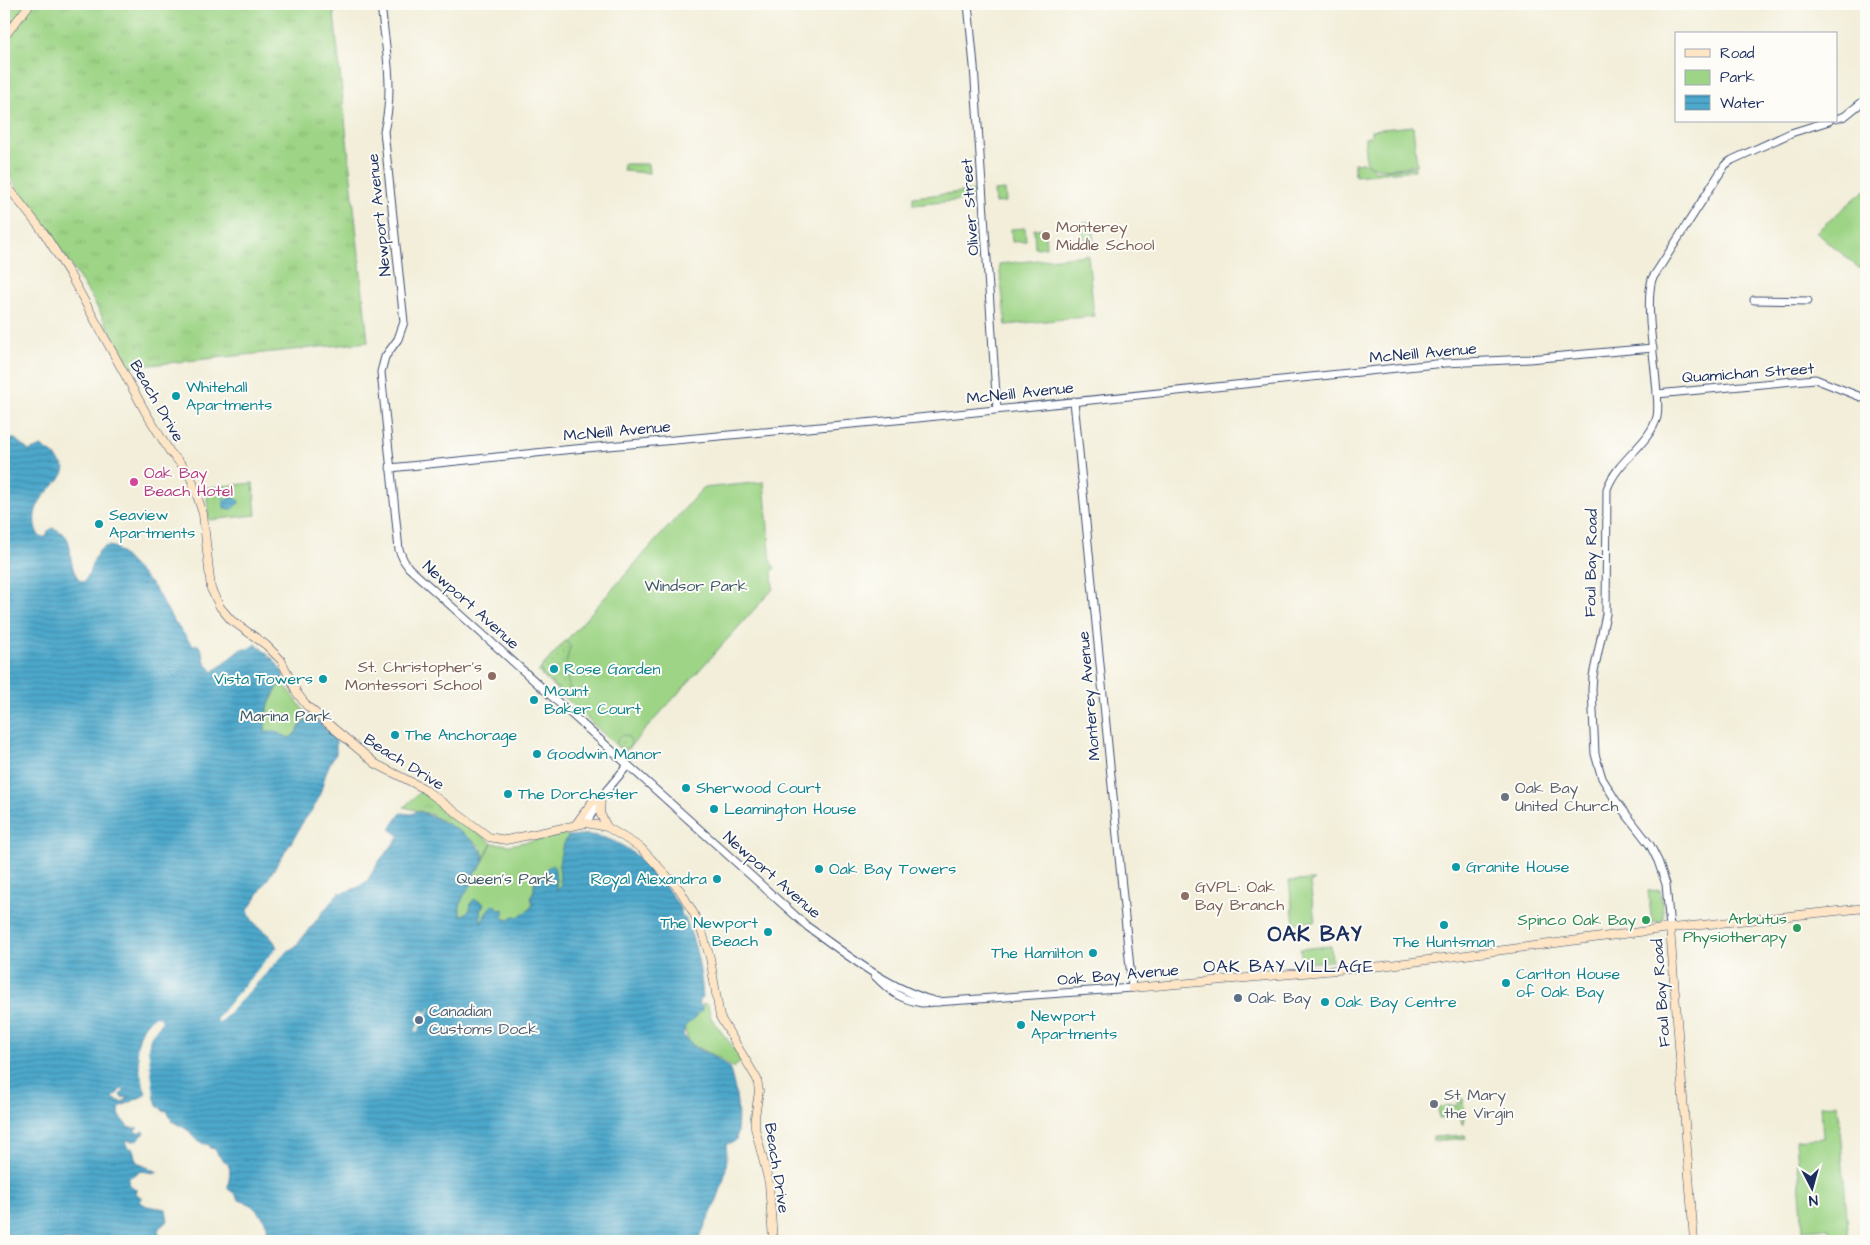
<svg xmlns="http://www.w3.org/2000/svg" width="1870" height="1245" font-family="'Architects Daughter',sans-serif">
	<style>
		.grass { fill: url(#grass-tufts); stroke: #5c8272 }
		.park { fill: #9dd485; stroke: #5c8272 }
		.garden { fill: url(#garden-dots); stroke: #5c8272 }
		.water { fill: url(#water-rules); stroke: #346c94; fill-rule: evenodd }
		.pier { fill: #f2eed9 }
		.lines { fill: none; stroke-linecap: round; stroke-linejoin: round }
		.stream { stroke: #4da8cb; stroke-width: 2 }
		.tertiary-casing { stroke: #3b4c70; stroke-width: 9 }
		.secondary-casing { stroke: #3b4c70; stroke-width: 9 }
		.tertiary { stroke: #fff; stroke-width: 7 }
		.secondary { stroke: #fde5c5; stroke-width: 8 }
		.education-dot { fill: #8d6e63; stroke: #fdfcf7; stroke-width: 2 }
		.culture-dot { fill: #0f9aa8; stroke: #fdfcf7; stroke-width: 2 }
		.hotel-dot { fill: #d1479c; stroke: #fdfcf7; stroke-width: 2 }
		.worship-dot { fill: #6b7280; stroke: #fdfcf7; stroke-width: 2 }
		.leisure-dot { fill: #2e9e5b; stroke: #fdfcf7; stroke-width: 2 }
		.service-dot { fill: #5c6f8a; stroke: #fdfcf7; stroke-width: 2 }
		.labels { text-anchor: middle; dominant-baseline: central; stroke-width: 4; stroke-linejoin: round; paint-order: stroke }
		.street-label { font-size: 16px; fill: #1b2f5e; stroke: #fdfcf7 }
		.education-label { font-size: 16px; fill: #785e54; stroke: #fdfcf7; text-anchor: start }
		.culture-label { font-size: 16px; fill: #0d838f; stroke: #fdfcf7; text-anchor: start }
		.hotel-label { font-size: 16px; fill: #b23c85; stroke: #fdfcf7; text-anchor: start }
		.park-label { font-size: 16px; fill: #3c5868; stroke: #fdfcf7 }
		.worship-label { font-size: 16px; fill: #5b616d; stroke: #fdfcf7; text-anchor: start }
		.leisure-label { font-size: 16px; fill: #27864d; stroke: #fdfcf7; text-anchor: end }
		.service-label { font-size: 16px; fill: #4e5e75; stroke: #fdfcf7; text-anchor: start }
		.neighbourhood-label { font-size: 18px; letter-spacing: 1px; fill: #1b2f5e; stroke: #fdfcf7 }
		.district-label { font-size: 21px; font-weight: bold; letter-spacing: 1px; fill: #1b2f5e; stroke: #fdfcf7 }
	</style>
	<defs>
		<pattern id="grass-tufts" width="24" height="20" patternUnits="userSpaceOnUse" patternTransform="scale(1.25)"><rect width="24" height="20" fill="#9dd485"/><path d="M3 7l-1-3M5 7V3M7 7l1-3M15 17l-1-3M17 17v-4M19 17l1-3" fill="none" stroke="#87b675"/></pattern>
		<pattern id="garden-dots" width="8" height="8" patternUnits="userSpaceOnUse" patternTransform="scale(1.25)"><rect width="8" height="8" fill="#9dd485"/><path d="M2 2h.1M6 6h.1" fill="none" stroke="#87b675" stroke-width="1.8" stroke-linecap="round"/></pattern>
		<pattern id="water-rules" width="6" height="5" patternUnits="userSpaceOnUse" patternTransform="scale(1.25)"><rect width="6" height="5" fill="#4da8cb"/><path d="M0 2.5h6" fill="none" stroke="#3f89a8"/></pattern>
	</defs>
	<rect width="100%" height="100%" fill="#fdfcf7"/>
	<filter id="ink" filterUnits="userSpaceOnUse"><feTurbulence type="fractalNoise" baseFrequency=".02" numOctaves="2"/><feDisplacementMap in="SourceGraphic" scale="10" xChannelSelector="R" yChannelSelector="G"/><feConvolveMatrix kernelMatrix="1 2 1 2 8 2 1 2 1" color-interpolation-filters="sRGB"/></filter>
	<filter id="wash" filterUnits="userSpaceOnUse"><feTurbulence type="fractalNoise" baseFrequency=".0096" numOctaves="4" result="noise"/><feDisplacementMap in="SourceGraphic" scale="20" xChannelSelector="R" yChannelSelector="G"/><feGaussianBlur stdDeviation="1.12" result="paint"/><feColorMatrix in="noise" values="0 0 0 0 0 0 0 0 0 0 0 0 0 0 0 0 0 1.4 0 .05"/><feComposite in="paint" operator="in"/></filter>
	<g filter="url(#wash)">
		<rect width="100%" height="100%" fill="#f2eed9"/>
		<g class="grass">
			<polygon points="4,4 333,4 368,342 130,367 92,298 49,231 4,169"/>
			<polygon points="624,164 648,164 649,173 623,171"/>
			<polygon points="973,191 974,199 913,205 913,197"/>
			<polygon points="421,791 492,843 483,860 484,856 480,846 472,840 430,814 404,807"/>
			<polygon points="1331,946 1332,961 1309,963 1307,959 1302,959 1300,949"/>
		</g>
		<g class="park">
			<path d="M1413 126 1417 165C1406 166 1373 174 1367 162 1364 156 1365 145 1365 138L1371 136V130Z"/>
			<polygon points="1364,162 1376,171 1415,167 1415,170 1355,176 1354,163"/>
			<polygon points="1866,189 1866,264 1859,268 1816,232"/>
			<polygon points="1005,190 1006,202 995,203 994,191"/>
			<polygon points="1092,222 1094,243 1084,244 1082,223"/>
			<polygon points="1025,228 1026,241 1012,242 1011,229"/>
			<polygon points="1045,228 1046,247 1035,248 1034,229"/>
			<polygon points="1088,255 1094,316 1006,325 999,264"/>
			<polygon points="764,482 771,563 775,568 772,572 773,589 624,753 538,672 703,488"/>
			<polygon points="253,483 256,515 209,520 206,488"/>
			<path d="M283 678 286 686 306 714V717L294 735 289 738 274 731 266 733C261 713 274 695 283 678Z"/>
			<path d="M565 834 568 836 561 850 562 859 559 865 561 886 557 890 554 865 544 875 534 882V890L531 897 533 904 530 909 519 917 513 916 509 920 503 918C501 912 496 909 490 907L480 923V910L483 907 471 903 470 910 463 915 460 914C458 900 467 891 474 880L473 879 475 871 481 867 492 843 510 845Z"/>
			<polygon points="1315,880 1310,883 1315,921 1294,923 1289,881"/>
			<polygon points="1660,890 1664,918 1662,921 1652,923 1648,891"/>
			<path d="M703 1004 708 1005 711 1018 742 1059 734 1068C726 1064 719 1057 710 1053 692 1045 687 1045 684 1024L697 1012Z"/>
			<polygon points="1838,1104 1849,1241 1831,1241 1830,1228 1803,1230 1796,1140 1823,1138 1821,1106"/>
		</g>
		<g class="garden">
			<path d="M565 641 571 646C564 662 565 677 572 693L567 697 542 675 541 668Z"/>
			<circle cx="624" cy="742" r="7"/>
			<polygon points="1458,1099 1463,1099 1464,1124 1462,1124 1460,1113 1452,1113 1452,1117 1439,1118 1438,1107 1458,1105"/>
			<polygon points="1465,1135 1466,1138 1433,1141 1433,1137"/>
		</g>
		<g class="water">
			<path d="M10 439H15L29 451 41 446 54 455 65 468C62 485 40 490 35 514 34 523 35 530 40 537H46L48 531 53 528C76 537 67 549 73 568 74 572 77 576 79 580L84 582C93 572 94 538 116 548L154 587 173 620 193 646 197 644 201 648 205 662 213 672 241 649H248L256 644 275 661 284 675C276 693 260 711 266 733L274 731 289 738 294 735 310 714 336 738V754C325 767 324 784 318 799 315 809 302 820 297 833L248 910C250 927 273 932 277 948L217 1018V1021L219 1022 287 951 295 947 339 892 343 893 359 887 367 881 380 860 400 836 390 829 401 813 412 814 417 811C433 815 508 850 475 871L473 879 475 880C467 891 458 900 460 914L463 915 470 910 471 903 474 899 481 902 484 904 480 910 481 923 490 907 493 905 497 906 498 910 503 909V918L509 920 513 916 519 917 530 909 533 904 531 897 534 890 536 877 544 875C545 869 547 867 554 865 556 873 555 883 557 890L561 886C558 865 558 855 568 836 576 836 582 834 591 835 628 839 659 873 678 905 681 910 681 913 683 918H685C696 943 701 969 703 997L698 1003 703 1008 695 1018 685 1026 683 1035 695 1048 712 1055 729 1067C737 1092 740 1114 736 1140L732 1143 726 1144C731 1179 712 1210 698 1241H268L267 1225 262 1216 250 1204 239 1200 234 1193 228 1189C228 1179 232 1173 228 1164L218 1155 215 1149 210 1148V1145C197 1143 199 1141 190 1132 186 1128 178 1125 172 1121L171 1117 166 1110 163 1111 160 1107H158C151 1090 143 1053 151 1036 153 1031 157 1028 161 1024L159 1017C156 1019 151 1020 148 1022 130 1038 141 1073 146 1092L145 1095 120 1107C117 1118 123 1120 129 1128H138L134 1131 138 1133 144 1131V1134L135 1141 126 1140 128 1147 133 1149 136 1161 142 1165 158 1172 155 1173 141 1171 128 1178C129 1187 132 1186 138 1191H134L135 1193 142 1198 140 1202 147 1206 166 1209 168 1221 160 1227 158 1230 162 1241H4V445ZM121 1089 125 1090 120 1095 121 1097 129 1098 122 1102 114 1099 113 1098Z"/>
			<polygon points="229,498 236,498 239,501 239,503 232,509 224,508 224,503"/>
		</g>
		<g class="pier">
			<polygon points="276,948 279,949 219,1019 285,950 287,951 221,1021 219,1022 217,1021 217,1018"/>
			<polygon points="430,1008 431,1008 417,1032 415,1031 420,1022 417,1019 422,1010 427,1013"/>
			<polygon points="155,1016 159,1017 162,1021 150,1037 148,1048 154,1096 151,1095 145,1048 148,1036 159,1022 158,1020 150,1024 140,1047 140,1058 149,1094 146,1092 141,1075 137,1047 143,1030 148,1022"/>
		</g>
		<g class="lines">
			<polyline class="stream" points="224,503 224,497"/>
		</g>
	</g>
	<g filter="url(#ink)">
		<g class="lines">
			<defs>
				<g id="tertiary">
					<path d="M381 4C385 46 395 89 384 131L404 322 398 339 385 357 381 372 399 550 404 561 409 568 808 927C848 955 889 990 938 1002"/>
					<polyline points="968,4 974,66 997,409"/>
					<polyline points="1836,119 1845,116 1866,99"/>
					<polyline points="1754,300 1808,301"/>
					<polyline points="1657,394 1815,379 1866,399"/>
					<polyline points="390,468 564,450 918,418 1445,363 1529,359 1653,348"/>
					<polyline points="586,823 606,791 628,765"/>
					<path d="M1670 928 1666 884 1658 861 1650 845 1616 801 1602 778 1595 754 1592 689 1593 676 1606 614 1607 489C1618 459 1649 445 1657 417 1659 406 1657 393 1656 382 1654 354 1645 305 1652 279L1725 165 1732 160 1791 133 1829 121"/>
					<path d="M875 976C891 992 899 999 922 1003L1132 988 1074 401"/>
				</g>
				<g id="secondary">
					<polyline points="4,37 30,4"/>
					<polyline points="4,182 44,233 69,273 146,413 170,452 182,465 192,480 203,514 211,589 220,607 231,620 266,645 281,660 297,693 307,706 376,764 423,788 489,837 506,840 586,823 607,827 641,848 680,890 694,914 703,935 710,958 720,1017 757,1079 759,1091 755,1117 755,1128 769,1183 773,1241"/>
					<polyline points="601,798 600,813 607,827"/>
					<polyline points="576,824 592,802 601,798"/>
					<polyline points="1670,928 1694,1241"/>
					<polyline points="1132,988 1382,966 1662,929 1866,908"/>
				</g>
			</defs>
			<use href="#tertiary" class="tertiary-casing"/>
			<use href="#secondary" class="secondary-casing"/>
			<use href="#tertiary" class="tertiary"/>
			<use href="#secondary" class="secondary"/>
		</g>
	</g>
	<g class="education-dot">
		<circle cx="1046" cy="236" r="5"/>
		<circle cx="492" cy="676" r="5"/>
		<circle cx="1185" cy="896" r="5"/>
	</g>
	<g class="culture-dot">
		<circle cx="176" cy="396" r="5"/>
		<circle cx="99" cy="524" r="5"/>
		<circle cx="554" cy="669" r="5"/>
		<circle cx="323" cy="679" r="5"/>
		<circle cx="534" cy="700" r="5"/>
		<circle cx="395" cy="735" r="5"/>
		<circle cx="537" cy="754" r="5"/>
		<circle cx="686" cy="788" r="5"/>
		<circle cx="508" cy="794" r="5"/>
		<circle cx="714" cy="809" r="5"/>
		<circle cx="1456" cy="867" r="5"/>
		<circle cx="819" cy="869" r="5"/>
		<circle cx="717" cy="879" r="5"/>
		<circle cx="1444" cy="925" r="5"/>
		<circle cx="768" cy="932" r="5"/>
		<circle cx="1093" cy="953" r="5"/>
		<circle cx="1506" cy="983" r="5"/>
		<circle cx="1325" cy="1002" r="5"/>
		<circle cx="1021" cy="1025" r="5"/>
	</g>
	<circle class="hotel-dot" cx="134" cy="482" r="5"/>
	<g class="worship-dot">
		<circle cx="1505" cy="797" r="5"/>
		<circle cx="1434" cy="1104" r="5"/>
	</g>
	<g class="leisure-dot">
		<circle cx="1646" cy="920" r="5"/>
		<circle cx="1797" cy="928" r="5"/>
	</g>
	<g class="service-dot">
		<circle cx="1238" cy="998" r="5"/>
		<circle cx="419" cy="1020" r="5"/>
	</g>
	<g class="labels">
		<g class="street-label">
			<text transform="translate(970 207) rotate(-94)">Oliver Street</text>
			<text transform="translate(379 215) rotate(-96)">Newport Avenue</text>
			<text transform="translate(1423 353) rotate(-5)">McNeill Avenue</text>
			<text transform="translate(1748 373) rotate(-4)">Quamichan Street</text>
			<text transform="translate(1020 393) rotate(-6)">McNeill Avenue</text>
			<text transform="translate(157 401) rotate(60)">Beach Drive</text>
			<text transform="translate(617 431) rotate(-5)">McNeill Avenue</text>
			<text transform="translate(1591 563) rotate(-89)">Foul Bay Road</text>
			<text transform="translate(471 605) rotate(42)">Newport Avenue</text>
			<text transform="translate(1089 696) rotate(-95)">Monterey Avenue</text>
			<text transform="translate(404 762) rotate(32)">Beach Drive</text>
			<text transform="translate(772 875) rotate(41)">Newport Avenue</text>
			<text transform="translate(1118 975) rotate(-5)">Oak Bay Avenue</text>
			<text transform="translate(1661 993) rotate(-94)">Foul Bay Road</text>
			<text transform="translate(777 1168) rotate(81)">Beach Drive</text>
		</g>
		<g class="education-label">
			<text x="1056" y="227">Monterey<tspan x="1056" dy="18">Middle School</tspan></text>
			<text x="482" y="667" text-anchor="end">St. Christopher's<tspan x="482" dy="18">Montessori School</tspan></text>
			<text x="1195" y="887">GVPL: Oak<tspan x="1195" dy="18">Bay Branch</tspan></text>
		</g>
		<g class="culture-label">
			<text x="186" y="387">Whitehall<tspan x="186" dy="18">Apartments</tspan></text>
			<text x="109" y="515">Seaview<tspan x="109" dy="18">Apartments</tspan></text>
			<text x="564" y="669">Rose Garden</text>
			<text x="313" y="679" text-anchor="end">Vista Towers</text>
			<text x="544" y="691">Mount<tspan x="544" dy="18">Baker Court</tspan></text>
			<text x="405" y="735">The Anchorage</text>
			<text x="547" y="754">Goodwin Manor</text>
			<text x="696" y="788">Sherwood Court</text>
			<text x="518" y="794">The Dorchester</text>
			<text x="724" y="809">Leamington House</text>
			<text x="1466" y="867">Granite House</text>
			<text x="829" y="869">Oak Bay Towers</text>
			<text x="707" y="879" text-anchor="end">Royal Alexandra</text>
			<text x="758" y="923" text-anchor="end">The Newport<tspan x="758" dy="18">Beach</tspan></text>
			<text x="1444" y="942" text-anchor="middle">The Huntsman</text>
			<text x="1083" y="953" text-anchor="end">The Hamilton</text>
			<text x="1516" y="974">Carlton House<tspan x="1516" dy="18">of Oak Bay</tspan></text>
			<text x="1335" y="1002">Oak Bay Centre</text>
			<text x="1031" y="1016">Newport<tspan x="1031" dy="18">Apartments</tspan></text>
		</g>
		<g class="hotel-label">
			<text x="144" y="473">Oak Bay<tspan x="144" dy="18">Beach Hotel</tspan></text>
		</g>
		<g class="park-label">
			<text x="696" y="586">Windsor Park</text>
			<text x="286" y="716">Marina Park</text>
			<text x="506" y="879">Queen’s Park</text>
		</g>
		<g class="worship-label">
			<text x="1515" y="788">Oak Bay<tspan x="1515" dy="18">United Church</tspan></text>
			<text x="1444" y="1095">St Mary<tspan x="1444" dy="18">the Virgin</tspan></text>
		</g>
		<g class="leisure-label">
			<text x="1787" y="919">Arbutus<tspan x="1787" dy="18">Physiotherapy</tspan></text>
			<text x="1636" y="920">Spinco Oak Bay</text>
		</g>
		<g class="service-label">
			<text x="1248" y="998">Oak Bay</text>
			<text x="429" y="1011">Canadian<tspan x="429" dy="18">Customs Dock</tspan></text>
		</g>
		<g class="neighbourhood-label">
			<text x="1289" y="966">OAK BAY VILLAGE</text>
		</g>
		<g class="district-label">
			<text x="1315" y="934">OAK BAY</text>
		</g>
	</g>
	<rect width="1870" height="1245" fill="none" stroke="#fdfcf7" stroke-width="20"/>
	<rect x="1675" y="32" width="162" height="90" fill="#fdfcf7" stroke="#a3aaba"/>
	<rect x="1685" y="49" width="25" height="8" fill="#fde5c5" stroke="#a3aaba"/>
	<text x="1720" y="58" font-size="15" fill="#1b2f5e">Road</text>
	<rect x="1685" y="70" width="25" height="15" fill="#9dd485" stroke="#a3aaba"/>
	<text x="1720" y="82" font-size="15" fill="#1b2f5e">Park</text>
	<rect x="1685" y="95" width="25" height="15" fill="url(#water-rules)" stroke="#a3aaba"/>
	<text x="1720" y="108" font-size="15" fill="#1b2f5e">Water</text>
	<g transform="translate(1812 1188) rotate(174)" stroke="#fdfcf7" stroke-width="4" paint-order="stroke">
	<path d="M0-4L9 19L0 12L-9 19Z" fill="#1b2f5e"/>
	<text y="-8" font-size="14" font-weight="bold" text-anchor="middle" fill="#1b2f5e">N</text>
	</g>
</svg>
